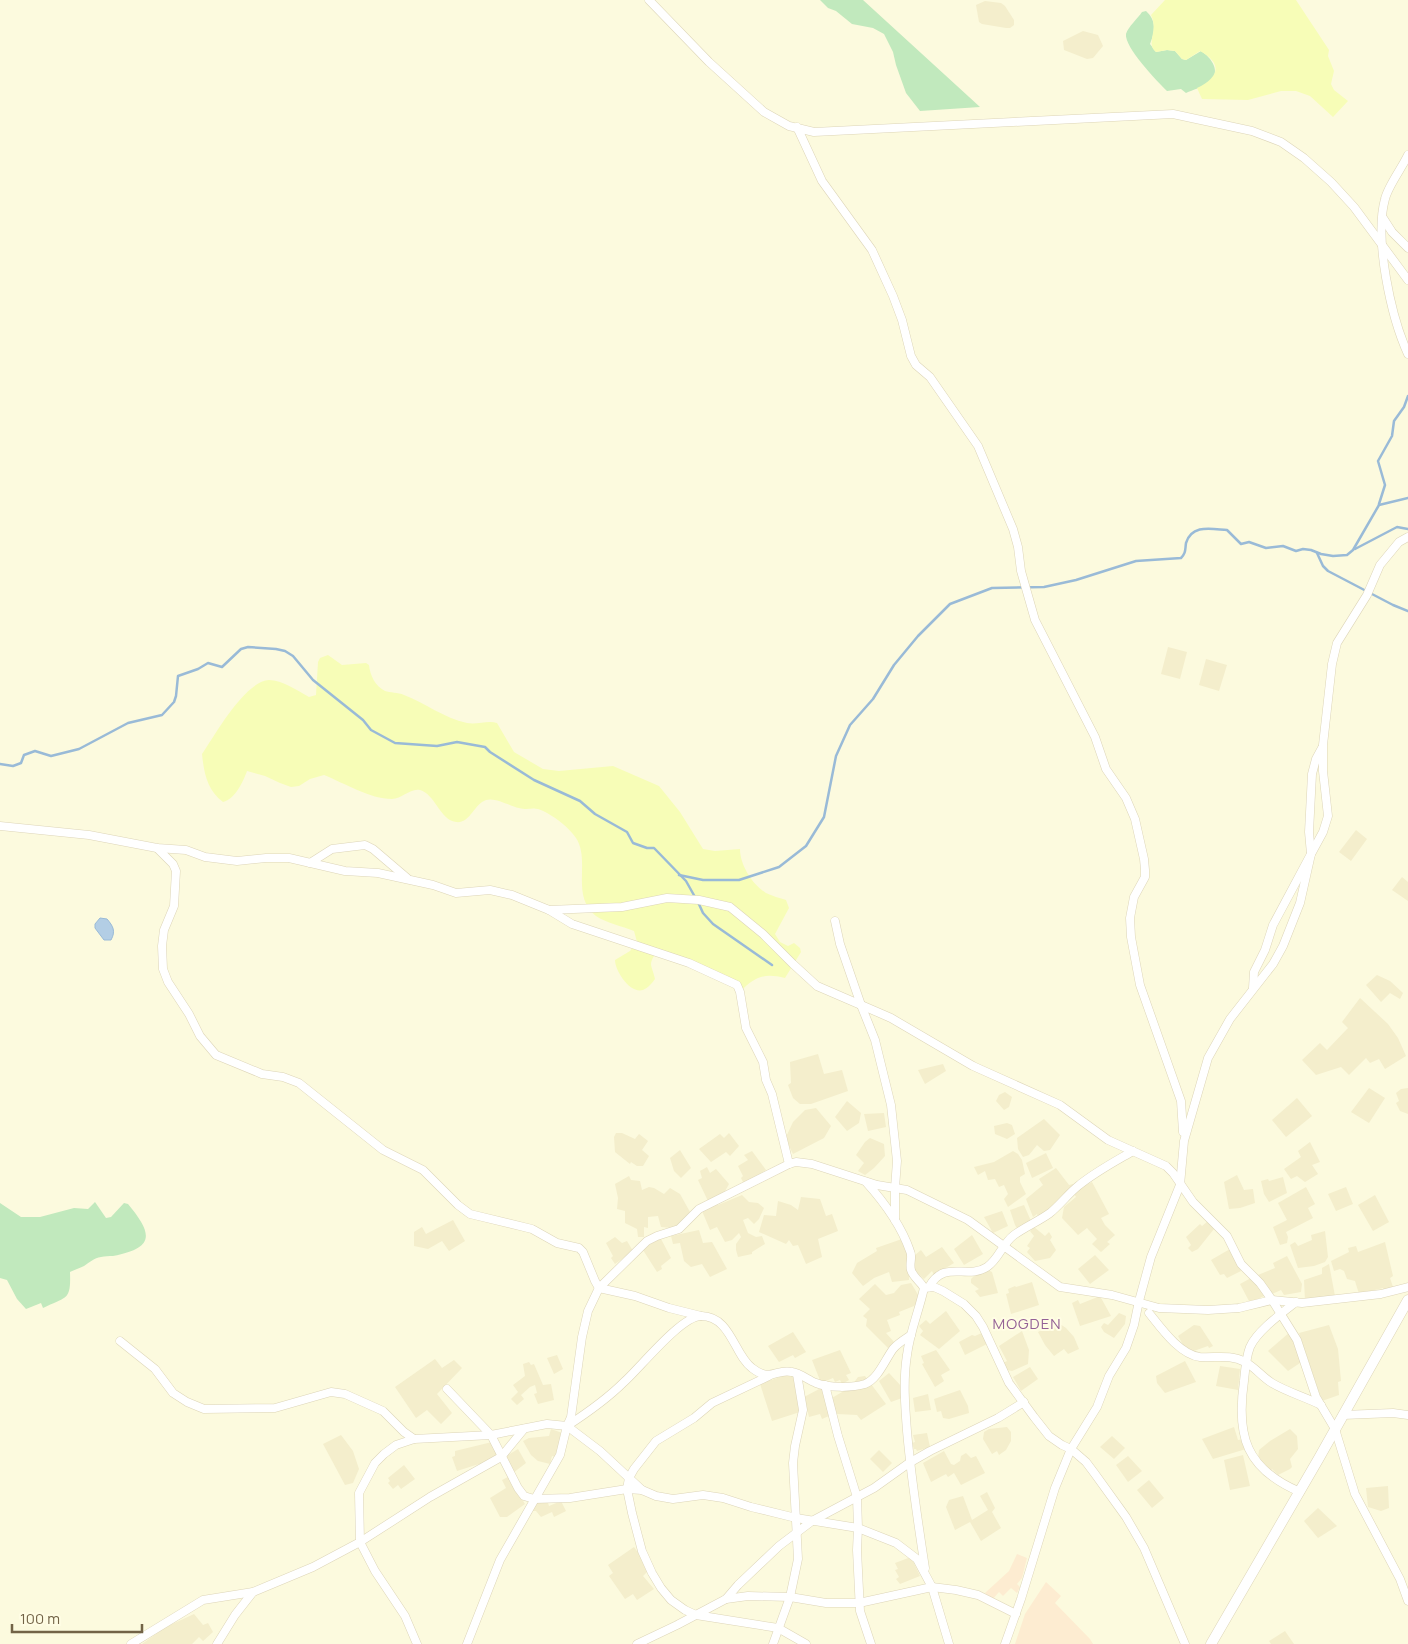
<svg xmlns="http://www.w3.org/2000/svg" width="1408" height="1644" font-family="Manrope,sans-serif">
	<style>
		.residential { fill: #f4eecc }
		.commercial { fill: #fdecd1 }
		.green { fill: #c1e9bd }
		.sand { fill: #f7fdb7 }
		.water { fill: #b3cee5; stroke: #99bad7 }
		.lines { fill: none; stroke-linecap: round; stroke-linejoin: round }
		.stream { stroke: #99bad7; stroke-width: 2.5 }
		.minor-casing { stroke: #ddd5b8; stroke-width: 9 }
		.tertiary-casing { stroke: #ddd5b8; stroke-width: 11 }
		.minor { stroke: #fff; stroke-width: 8 }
		.tertiary { stroke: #fff; stroke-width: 10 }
		.labels { text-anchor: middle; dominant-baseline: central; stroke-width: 4; stroke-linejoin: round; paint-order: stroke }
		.quarter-label { font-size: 15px; letter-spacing: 1px; fill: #946196; stroke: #fffde4 }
	</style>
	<rect width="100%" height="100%" fill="#fcfade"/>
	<g class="residential">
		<polygon points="985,1 1001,3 1005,6 1014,20 1014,25 1010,28 1006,28 982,24 979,22 976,5"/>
		<polygon points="1083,31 1098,35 1103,46 1093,58 1087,59 1064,50 1063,41"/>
		<polygon points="1168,647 1187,652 1180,679 1161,674"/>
		<polygon points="1206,659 1227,665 1219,691 1199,685"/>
		<polygon points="1356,830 1367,839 1351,861 1339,852"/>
		<polygon points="1402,877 1408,882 1408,901 1392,890"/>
		<polygon points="1377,975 1390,981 1403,993 1400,999 1390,993 1381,1002 1366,985"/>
		<polygon points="1360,998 1388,1024 1398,1038 1406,1056 1385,1069 1379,1059 1370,1063 1366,1058 1349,1075 1341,1067 1316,1075 1302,1060 1320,1043 1327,1050 1348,1028 1342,1022"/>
		<polygon points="818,1054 824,1074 842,1070 848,1091 811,1104 800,1104 793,1098 788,1085 791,1083 790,1062"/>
		<polygon points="943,1064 946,1071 925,1084 918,1070"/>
		<polygon points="1369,1088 1385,1098 1369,1123 1351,1112"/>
		<polygon points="1408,1088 1408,1114 1400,1111 1396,1103 1399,1101 1396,1093 1401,1089"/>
		<polygon points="1005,1092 1012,1097 1009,1107 1004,1110 996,1101 999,1095"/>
		<polygon points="1297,1098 1312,1116 1286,1137 1272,1120"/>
		<polygon points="847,1101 861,1113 859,1123 847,1131 835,1117"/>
		<polygon points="816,1108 831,1126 824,1138 793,1154 789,1146 786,1137 793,1122 805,1110"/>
		<polygon points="884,1113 886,1127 868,1131 864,1114"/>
		<polygon points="1044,1119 1060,1135 1050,1150 1044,1151 1037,1145 1029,1155 1023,1157 1018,1149 1017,1138"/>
		<polygon points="1007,1123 1012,1125 1015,1134 1007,1139 995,1134 994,1126"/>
		<polygon points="616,1133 622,1133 635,1139 639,1134 648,1141 642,1150 649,1156 643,1166 637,1166 631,1162 630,1164 615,1152 614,1137"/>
		<polygon points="729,1133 739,1146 730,1156 726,1152 711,1162 699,1149 720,1134 724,1138"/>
		<polygon points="870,1138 884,1144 885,1156 874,1168 865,1175 858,1171 864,1163 856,1155 865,1142"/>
		<polygon points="1310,1142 1320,1162 1312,1165 1318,1174 1305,1182 1297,1176 1291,1179 1284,1169 1301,1157 1298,1151"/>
		<polygon points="680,1150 691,1168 681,1178 674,1171 670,1158"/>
		<polygon points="752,1151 766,1170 744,1184 741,1178 743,1176 738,1166 748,1160 744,1155"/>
		<polygon points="1013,1151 1018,1154 1022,1160 1025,1174 1020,1177 1020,1182 1026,1194 1008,1207 1004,1199 1008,1194 1004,1185 999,1187 995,1179 988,1180 985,1171 978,1175 974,1167 994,1162"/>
		<polygon points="1046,1153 1053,1168 1032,1178 1026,1163"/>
		<polygon points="707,1167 710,1173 716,1169 729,1184 724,1193 708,1201 698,1180 702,1178 700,1171"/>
		<polygon points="1056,1168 1069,1185 1073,1184 1075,1186 1050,1209 1038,1216 1037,1214 1033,1217 1026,1199 1043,1185 1039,1179"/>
		<polygon points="1237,1175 1244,1190 1253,1189 1255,1203 1240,1208 1229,1209 1224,1182"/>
		<polygon points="629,1176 631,1180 640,1181 642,1190 649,1187 654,1188 664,1194 670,1188 680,1194 690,1212 678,1226 672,1228 661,1227 658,1216 648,1217 648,1228 644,1227 644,1237 638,1237 637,1229 625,1223 625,1211 617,1209 618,1198 615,1184"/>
		<polygon points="1283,1177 1287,1193 1269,1202 1264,1194 1261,1181 1268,1179 1269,1181"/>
		<polygon points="1092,1182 1109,1214 1101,1218 1105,1225 1115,1235 1107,1242 1110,1244 1101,1252 1092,1244 1097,1239 1087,1228 1078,1235 1062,1218 1064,1207 1076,1197 1073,1192"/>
		<polygon points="1306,1187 1315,1204 1308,1208 1313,1218 1286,1232 1288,1237 1287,1243 1280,1245 1273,1227 1287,1220 1278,1203"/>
		<polygon points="1346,1187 1353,1204 1336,1211 1328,1194"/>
		<polygon points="742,1195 749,1202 758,1203 764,1208 759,1219 754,1224 748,1218 743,1220 748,1233 756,1237 762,1236 765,1244 752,1252 752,1254 738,1257 736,1250 736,1244 741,1237 739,1233 732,1240 725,1242 717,1227 710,1230 702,1211 717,1203 718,1205"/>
		<polygon points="1375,1195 1389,1222 1373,1231 1358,1205"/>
		<polygon points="801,1197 820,1199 826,1216 832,1214 838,1231 818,1239 822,1257 806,1264 798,1245 793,1246 789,1240 786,1244 759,1232 764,1215 776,1216 778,1201 791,1205 798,1210"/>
		<polygon points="1024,1205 1031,1221 1018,1230 1015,1225 1010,1210"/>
		<polygon points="1002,1211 1008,1226 993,1233 984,1217"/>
		<polygon points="453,1220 465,1241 449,1251 442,1241 428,1249 414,1246 414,1232 422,1227 426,1234"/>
		<polygon points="1208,1221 1214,1229 1198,1249 1192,1252 1188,1248 1191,1245 1186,1237 1200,1224 1202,1226"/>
		<polygon points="1034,1227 1045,1236 1049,1232 1052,1237 1050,1240 1056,1250 1050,1258 1035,1261 1027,1252 1030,1248 1027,1246 1034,1236 1030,1231"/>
		<polygon points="699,1230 703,1243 712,1242 727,1269 710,1277 702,1264 691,1267 684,1261 680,1243 673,1244 671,1236"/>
		<polygon points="1325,1231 1328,1257 1325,1262 1314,1266 1298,1268 1290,1245 1295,1242 1298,1246 1312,1240 1311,1235"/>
		<polygon points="972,1235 983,1254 964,1265 954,1249"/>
		<polygon points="615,1237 622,1243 627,1241 633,1251 615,1264 611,1258 613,1256 606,1243"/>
		<polygon points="660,1237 671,1258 661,1266 662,1269 657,1272 643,1250"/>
		<polygon points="902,1239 909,1252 909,1280 892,1282 889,1272 874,1278 863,1286 852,1273 857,1263 877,1251 876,1248"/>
		<polygon points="1385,1242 1393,1276 1390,1278 1393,1287 1384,1291 1383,1288 1359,1294 1355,1281 1347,1279 1344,1271 1340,1269 1334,1271 1331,1261 1349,1252 1348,1248 1356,1246 1358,1252"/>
		<polygon points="942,1247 954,1263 934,1275 932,1271 924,1279 911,1267 914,1256 921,1250 926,1257"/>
		<polygon points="1230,1249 1241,1271 1227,1278 1224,1274 1220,1275 1211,1260"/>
		<polygon points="1095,1255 1109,1270 1090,1284 1078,1269"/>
		<polygon points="1287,1256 1302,1284 1301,1292 1284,1295 1281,1290 1272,1294 1258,1275 1275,1268 1273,1263"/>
		<polygon points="1329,1264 1335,1296 1305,1301 1304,1280 1322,1274 1322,1268"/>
		<polygon points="986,1269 992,1272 998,1293 980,1297 975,1291 979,1289 971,1283 971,1279 975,1275 984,1273"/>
		<polygon points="1251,1278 1266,1295 1250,1303 1240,1284"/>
		<polygon points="1032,1282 1039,1305 1011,1314 1006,1294 1009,1293 1008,1289 1015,1286 1016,1287"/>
		<polygon points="911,1283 920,1298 914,1306 899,1312 900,1315 887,1320 891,1331 886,1333 894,1342 888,1348 866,1326 867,1319 863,1316 870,1309 859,1299 875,1284 886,1295 894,1293 901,1285"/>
		<polygon points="1100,1296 1111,1316 1080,1326 1072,1303 1078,1300 1080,1304"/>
		<polygon points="946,1311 960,1331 939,1349 920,1335 923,1331 919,1326 926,1320 930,1324"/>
		<polygon points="1119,1313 1126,1316 1125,1324 1114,1338 1104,1332 1101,1327 1104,1323 1108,1325"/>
		<polygon points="1057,1322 1066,1328 1074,1337 1079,1349 1068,1354 1064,1349 1054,1356 1045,1345 1038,1332"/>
		<polygon points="1194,1325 1200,1326 1213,1346 1209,1348 1208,1346 1188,1353 1178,1336"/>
		<polygon points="1329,1325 1338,1349 1341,1381 1338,1382 1339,1395 1322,1401 1299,1333"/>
		<polygon points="1022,1331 1029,1350 1028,1364 1012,1371 1007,1370 1003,1363 1007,1361 999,1346"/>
		<polygon points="793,1332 806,1352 795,1358 793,1355 779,1362 768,1346"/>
		<polygon points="984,1332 989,1343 965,1355 959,1342 972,1335 975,1336"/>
		<polygon points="1290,1332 1303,1361 1288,1371 1268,1351"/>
		<polygon points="840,1350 851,1373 846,1375 849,1380 842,1384 840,1380 835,1382 833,1378 821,1383 812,1360"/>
		<polygon points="936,1350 950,1370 941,1375 944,1381 935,1387 922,1364 924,1363 921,1356"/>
		<polygon points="557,1355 563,1369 554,1374 547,1358"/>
		<polygon points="435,1359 442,1368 454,1360 462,1368 437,1394 452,1413 441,1424 427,1410 416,1418 395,1387"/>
		<polygon points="1185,1361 1196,1382 1165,1393 1157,1383 1156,1376"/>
		<polygon points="529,1362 531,1365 534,1364 543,1385 551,1384 554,1400 538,1404 534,1394 537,1393 535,1385 530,1387 521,1395 524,1399 517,1405 511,1399 518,1392 513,1385 525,1376 523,1364"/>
		<polygon points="1220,1366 1240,1369 1238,1390 1216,1386"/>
		<polygon points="1030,1367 1038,1379 1021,1391 1013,1377"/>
		<polygon points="889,1373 902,1387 902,1398 891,1402 879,1381"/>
		<polygon points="794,1375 800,1412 772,1421 760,1384 783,1376"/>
		<polygon points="865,1376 886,1404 861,1420 857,1415 837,1414 830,1399 851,1387 858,1377"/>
		<polygon points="823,1387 831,1415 822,1419 820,1414 809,1417 804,1397"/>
		<polygon points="960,1390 968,1406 969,1413 949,1419 943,1418 941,1411 937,1412 934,1399"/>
		<polygon points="928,1394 931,1410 915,1412 913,1398"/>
		<polygon points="1007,1427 1011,1432 1011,1441 1006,1450 999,1455 997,1451 992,1454 983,1439 984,1432 989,1429"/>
		<polygon points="1234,1427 1238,1440 1244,1439 1246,1449 1213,1459 1202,1439"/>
		<polygon points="551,1429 565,1434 557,1458 552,1456 550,1464 538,1461 531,1455 523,1441 529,1438 549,1436"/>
		<polygon points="1290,1429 1297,1436 1298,1449 1290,1459 1292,1467 1290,1469 1278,1475 1272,1469 1270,1472 1258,1459 1259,1450 1270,1441"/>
		<polygon points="927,1433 930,1447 917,1451 916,1449 914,1449 912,1443 915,1442 913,1435"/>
		<polygon points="341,1435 353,1451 359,1469 353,1483 345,1485 323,1444"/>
		<polygon points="1112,1436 1125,1448 1114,1459 1100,1447"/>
		<polygon points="492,1442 500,1456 482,1467 479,1464 457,1471 452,1457 455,1456 455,1451"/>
		<polygon points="518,1449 526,1463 513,1473 503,1458"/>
		<polygon points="879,1450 892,1463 883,1472 870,1459"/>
		<polygon points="944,1451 951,1464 954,1465 960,1461 961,1456 966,1453 971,1458 976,1456 985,1473 961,1485 954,1473 948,1477 946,1474 931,1482 923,1463"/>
		<polygon points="1243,1455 1250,1486 1230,1490 1224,1460"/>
		<polygon points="1128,1456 1142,1471 1128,1482 1116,1465"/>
		<polygon points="404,1465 415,1479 401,1489 398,1485 393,1489 388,1483 390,1481 388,1478"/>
		<polygon points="508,1477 525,1504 507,1517 500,1517 490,1498 506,1488 502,1480"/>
		<polygon points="1149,1480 1164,1498 1152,1508 1137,1490"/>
		<polygon points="1388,1486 1389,1508 1381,1511 1368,1507 1366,1488"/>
		<polygon points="987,1492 995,1508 992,1512 1001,1528 981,1541 970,1522 955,1530 946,1507 949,1500 963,1496 972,1520 988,1510 980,1496"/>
		<polygon points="547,1500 549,1506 561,1501 566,1511 554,1517 552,1512 541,1517 536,1511 533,1511 532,1507 539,1501"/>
		<polygon points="1318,1508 1337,1526 1318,1538 1304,1521"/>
		<polygon points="634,1547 650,1569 643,1576 654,1589 637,1600 633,1594 625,1599 609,1576 613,1573 608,1565"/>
		<polygon points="911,1557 920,1576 900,1584 896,1579 899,1577 895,1570 898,1569 895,1563"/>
		<polygon points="194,1614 203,1625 208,1623 213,1632 203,1641 199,1637 192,1644 142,1644 166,1627"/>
		<polygon points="1285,1631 1294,1644 1271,1644 1269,1641"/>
	</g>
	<g class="commercial">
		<polygon points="1017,1554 1027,1558 1022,1578 1017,1584 1020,1587 1017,1593 1011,1588 1003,1596 999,1592 992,1600 985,1593 1009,1571"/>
		<polygon points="1046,1582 1061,1596 1055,1603 1090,1639 1093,1644 1015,1644 1025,1614"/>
	</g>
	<g class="green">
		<polygon points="820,0 863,0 980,107 920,111 906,93 896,65 893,52 884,34 873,28 852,24 836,11 828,8"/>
		<path d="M1146 11C1157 21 1155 32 1150 44L1156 52 1167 50 1175 51 1182 59 1186 60 1201 51C1211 57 1223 73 1208 83 1202 87 1193 90 1186 93L1181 89 1167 91C1158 82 1124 47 1126 34 1128 27 1138 18 1142 12Z"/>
		<path d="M95 1202 106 1218 111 1217 124 1203 128 1204C153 1234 155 1248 113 1256 109 1256 105 1256 101 1257 94 1258 90 1262 84 1266 80 1268 74 1270 70 1272 71 1301 67 1296 43 1308L41 1303 26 1309 17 1299 7 1280 0 1278V1203L21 1217H40L74 1208 88 1209Z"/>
	</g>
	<g class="sand">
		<path d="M1165 0H1296L1329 50 1328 56 1334 71 1331 84 1334 90 1348 101 1333 117 1310 96 1296 91H1281L1248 100 1202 99 1197 88C1218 78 1224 64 1200 51L1186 60 1182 59 1175 51 1167 50 1156 52C1145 43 1159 32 1151 15Z"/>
		<path d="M328 655 342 665 366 663 369 665C370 675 375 686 385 691 390 693 398 692 404 695 425 703 444 718 467 723 477 725 488 720 497 723L514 752 543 769 559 771 613 766 659 786 680 812 703 849 715 851 740 849C740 865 752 884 766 893 772 896 780 898 786 900L789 908 775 934 780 942 788 946 794 943 800 948 801 952 785 978C765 973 755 976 740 992L737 985 657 952C647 965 652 965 655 979 652 983 648 988 643 990 630 994 615 971 615 960L630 951 637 942 634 931C622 926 606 923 596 916 570 896 591 861 576 838 569 828 558 819 547 813 533 805 531 811 519 808 510 806 495 797 486 800 474 804 470 824 456 822 440 820 435 794 420 790 410 788 402 799 392 799 370 799 344 783 324 775L310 779 299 786 291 787 280 783 265 776 247 771C243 782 235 799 223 802 207 790 204 773 202 754 215 735 245 681 269 680 282 680 298 691 309 697L316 695 318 662 320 658Z"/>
	</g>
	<path class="water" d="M100 918 107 919C113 926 116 931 111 940H104L95 928V924Z"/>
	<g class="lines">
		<g class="stream">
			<polyline points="1379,504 1385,485 1378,461 1392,436 1394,421 1404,407 1408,396"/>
			<polyline points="1355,549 1397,527 1408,529"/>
			<polyline points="1317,553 1323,566 1328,571 1393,605 1408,611"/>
			<polyline points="0,764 13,766 21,763 24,755 35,751 51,756 79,749 128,723 162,715 174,702 176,696 178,676 198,669 208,663 222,667 241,649 248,647 276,649 285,651 293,656 313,680 363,720 371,730 395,743 437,746 457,742 485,747 490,752 534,780 580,801 595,814 627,832 633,843 647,848 654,848 686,881 695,897"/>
			<path d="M679 875 703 880H739L779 867 806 846 824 817 836 756 850 725 873 699 894 665 918 636 950 604 992 588 1044 587 1076 580 1136 561 1181 558C1186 553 1185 550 1186 543 1192 524 1211 529 1227 530L1241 544 1249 542 1266 548 1283 546 1296 551 1303 549 1311 550 1321 554 1333 556 1347 555 1353 550 1379 505 1408 498"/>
			<polyline points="698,902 703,913 713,924 772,965"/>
		</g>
		<defs>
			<g id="minor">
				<polyline points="649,0 709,62 764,112 789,126 814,132 1173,114 1252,131 1281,142 1304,158 1331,182 1354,207 1408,280"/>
				<polyline points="797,127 822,181 872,250 893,296 902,320 911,356 916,365 930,377 978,446 1013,529 1018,547 1021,571 1035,620 1095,737 1106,769 1126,798 1135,819 1144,859 1145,870 1145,877 1134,897 1130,918 1131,937 1140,985 1181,1101 1183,1132"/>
				<path d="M1408 155C1402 168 1388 186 1385 199 1374 239 1391 317 1408 354"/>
				<polyline points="1383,218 1392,232 1408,248"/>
				<polyline points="0,826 89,835 157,848 186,850 205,857 237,861 266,858 289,858 345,871 378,873 433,885 456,893 490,890 512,895 549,910 622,907 667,898 699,900 730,907 763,934 793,964 817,986 891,1018 973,1066 1060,1105 1108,1140 1166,1166 1173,1173 1193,1202 1227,1236 1241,1264 1260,1283 1272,1300 1297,1340 1316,1397 1335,1429 1355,1494 1400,1579 1408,1601"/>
				<polyline points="157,848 173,864 176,871 174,906 164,930 162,946 163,969 168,982 189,1014 200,1036 216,1055 262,1074 283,1077 299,1083 383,1150 423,1170 458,1205 470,1214 532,1229 557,1243 579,1248 583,1252 595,1281 599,1288 635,1296 669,1308 701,1316"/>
				<polyline points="310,863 332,849 365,845 373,849 407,878"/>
				<polyline points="549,910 572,924 689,963 737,985 740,992 746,1028 763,1062 766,1080 772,1094 789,1164"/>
				<polyline points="835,921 840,944 861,1005 875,1040 891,1105 897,1161 895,1188 895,1220"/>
				<polyline points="1253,988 1254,972 1265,950 1273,925 1311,854 1309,832 1312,774 1316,759 1322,748"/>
				<path d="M866 1182C884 1202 901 1225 910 1251 913 1257 909 1263 911 1270 913 1277 921 1282 924 1288 919 1311 910 1331 907 1355 903 1380 905 1406 907 1431 911 1477 918 1523 925 1568"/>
				<path d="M929 1287C944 1259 967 1280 987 1267 999 1259 1002 1244 1014 1235 1025 1227 1039 1221 1050 1213 1060 1205 1068 1194 1078 1186 1095 1172 1114 1162 1133 1151"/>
				<polyline points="924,1288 934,1287 943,1291 964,1304 976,1316 983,1327 1009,1383 1034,1417 1049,1436 1062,1445 1071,1449 1086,1462 1095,1474 1126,1517 1144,1548 1185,1644"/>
				<path d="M1296 1302C1282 1313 1257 1331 1250 1347 1246 1357 1245 1370 1244 1381 1236 1436 1246 1469 1300 1492"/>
				<path d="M1149 1313C1161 1328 1180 1355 1200 1357 1216 1358 1230 1354 1245 1362 1255 1367 1262 1377 1272 1383 1287 1392 1305 1397 1321 1405"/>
				<polyline points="120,1341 155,1369 173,1393 187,1402 204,1409 275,1408 331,1392 345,1394 383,1411 404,1432 414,1439"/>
				<polyline points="769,1376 712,1403 694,1418 656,1441 634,1469 629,1478 627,1489 632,1513 642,1551 652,1573 661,1588 671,1600 685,1610 696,1615 778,1628 806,1644"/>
				<polyline points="825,1385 838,1436 857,1497 858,1528 857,1550 860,1611 871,1644"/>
				<polyline points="447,1389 491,1435 518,1488 524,1496 534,1499 570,1498 627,1489 642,1490 656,1496 673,1499 703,1495 723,1498 751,1507 796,1518 858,1528 896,1543 917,1559 932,1587 949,1644"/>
				<polyline points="1343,1415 1393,1413 1408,1415"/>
				<path d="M642 1490 600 1451 567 1426C587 1413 607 1399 624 1382 640 1368 681 1316 701 1316 731 1316 734 1355 752 1368 771 1383 776 1368 792 1372 800 1373 808 1380 816 1383 828 1388 852 1388 865 1384 878 1379 885 1360 893 1349 898 1343 905 1339 911 1335"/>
				<polyline points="726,1599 748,1596 790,1597 826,1603 859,1603 932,1587 956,1590 978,1595 1016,1614"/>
				<polyline points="131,1644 203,1600 253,1592 313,1567 360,1542 430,1497 501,1457 524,1429"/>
				<polyline points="217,1644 235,1615 253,1592"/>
				<polyline points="417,1644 405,1616 375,1571 360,1542 359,1493 375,1463 384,1454 396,1445 414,1439 491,1435 547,1424 567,1426"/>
				<polyline points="467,1644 500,1560 560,1455 567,1426 571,1417 582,1337 588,1311 599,1288 647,1241 657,1236 679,1229 699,1209 789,1164 796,1162 812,1164 877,1185 907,1190 968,1220 1060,1287 1112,1295 1159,1308 1208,1310 1239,1308 1272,1300 1302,1303 1381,1294 1408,1287"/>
				<polyline points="637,1644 677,1625 726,1599 738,1585 779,1546 812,1521 874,1488 909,1463 930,1451 998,1418 1024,1402"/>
				<polyline points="773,1644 790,1597 798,1559 793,1463 795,1446 803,1410 797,1374"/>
				<polyline points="1005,1644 1021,1599 1055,1488 1071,1449 1097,1407 1109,1376 1126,1348 1134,1325 1139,1301 1151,1257 1180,1185 1184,1141 1208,1058 1230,1019 1273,964 1283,946 1300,903 1311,854 1323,832 1328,816 1323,771 1323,745 1332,664 1337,643 1367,595 1380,565 1399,542 1408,537"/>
			</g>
			<polyline id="tertiary" points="1211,1644 1319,1458 1408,1300"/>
		</defs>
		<use href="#minor" class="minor-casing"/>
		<use href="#tertiary" class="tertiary-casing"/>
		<use href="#minor" class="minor"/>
		<use href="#tertiary" class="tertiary"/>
	</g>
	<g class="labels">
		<g class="quarter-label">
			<text x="1027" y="1323">MOGDEN</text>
		</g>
	</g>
	<path d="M12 1624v8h130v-8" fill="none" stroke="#726346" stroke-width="2.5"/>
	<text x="20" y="1624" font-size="15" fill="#726346" stroke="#fffde4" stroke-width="4" paint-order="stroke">100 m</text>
</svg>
